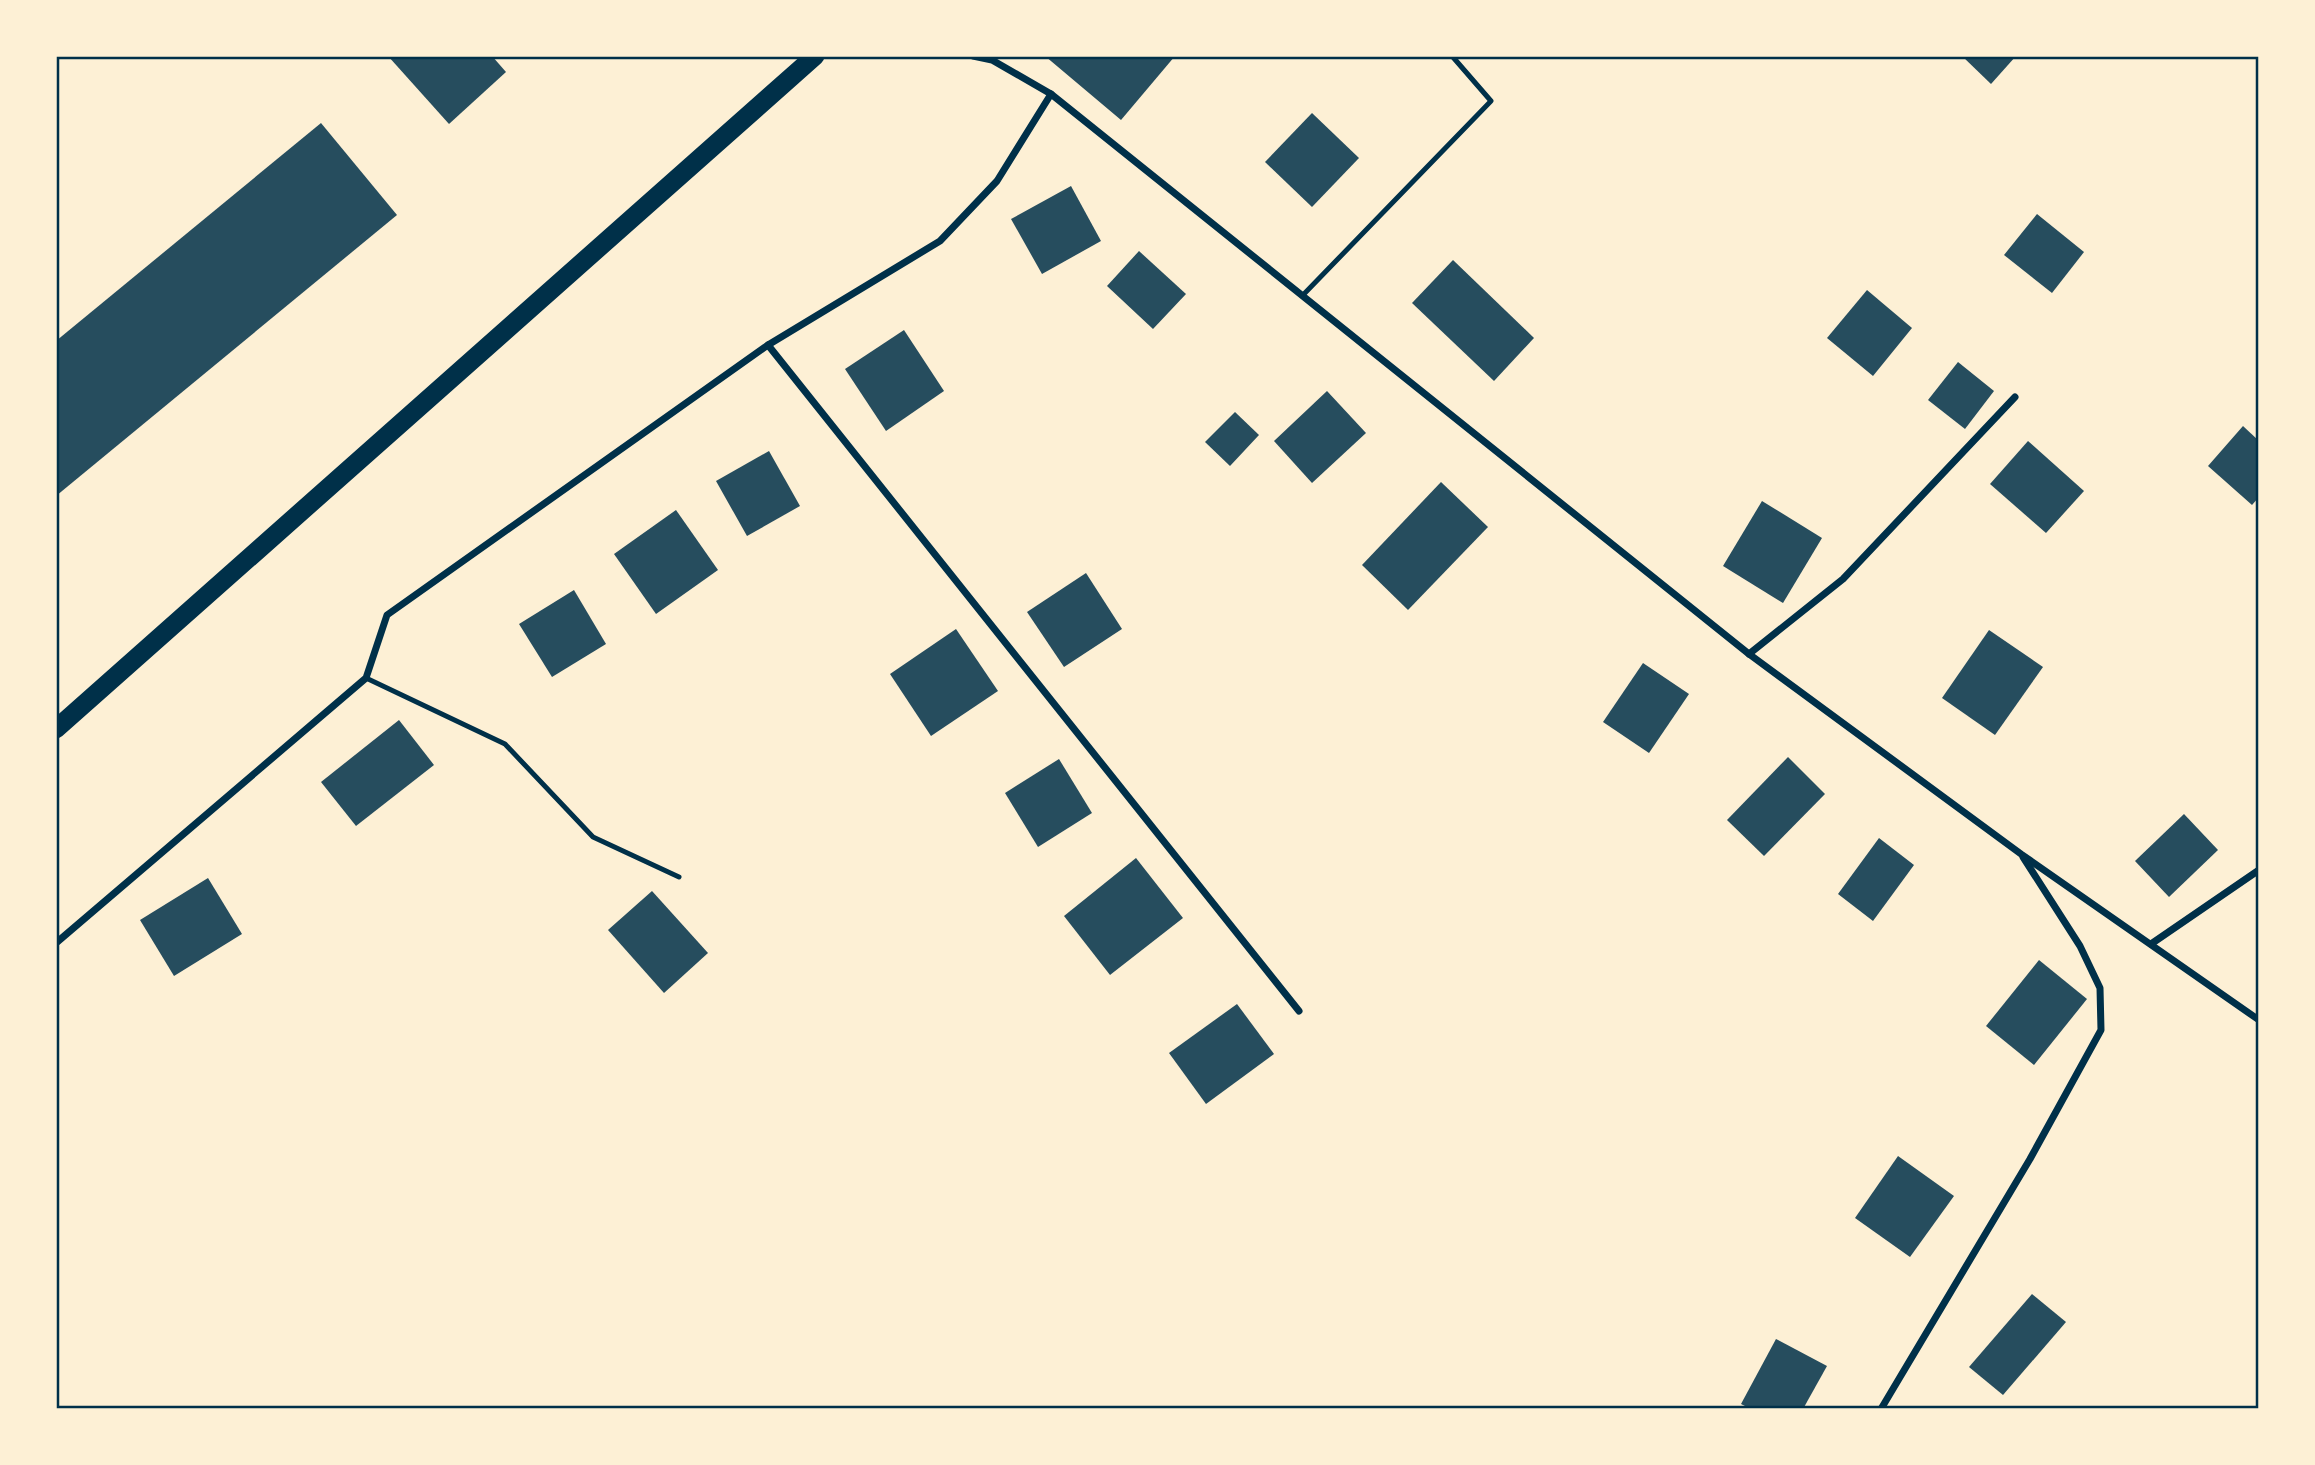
<svg xmlns="http://www.w3.org/2000/svg" width="2315" height="1465" font-family="Literata,serif">
	<style>
		.building { fill: #264d5e }
		.lines { fill: none; stroke-linecap: round; stroke-linejoin: round }
		.service { stroke: #003049; stroke-width: 5 }
		.minor { stroke: #003049; stroke-width: 7 }
		.trunk { stroke: #003049; stroke-width: 19 }
		.neatline { fill: none; stroke: #003049; stroke-width: 2.5 }
	</style>
	<rect width="100%" height="100%" fill="#fdf0d5"/>
	<g class="building">
		<polygon points="388,56 492,56 506,72 449,124"/>
		<polygon points="1045,56 1175,56 1121,120"/>
		<polygon points="1962,56 2016,56 1991,84"/>
		<polygon points="1312,113 1359,158 1312,207 1265,162"/>
		<polygon points="321,123 397,215 56,496 56,341"/>
		<polygon points="1071,186 1101,241 1042,274 1011,219"/>
		<polygon points="2037,214 2084,252 2052,293 2004,255"/>
		<polygon points="1139,251 1186,294 1153,329 1107,286"/>
		<polygon points="1453,260 1534,338 1494,381 1412,303"/>
		<polygon points="1867,290 1912,328 1873,376 1827,338"/>
		<polygon points="904,330 944,391 886,431 845,369"/>
		<polygon points="1958,362 1994,391 1965,429 1928,400"/>
		<polygon points="1327,391 1366,433 1312,483 1274,441"/>
		<polygon points="1235,412 1259,435 1230,466 1205,442"/>
		<polygon points="2243,426 2259,441 2259,497 2252,505 2208,466"/>
		<polygon points="2028,441 2084,491 2046,533 1990,484"/>
		<polygon points="769,451 800,506 747,536 716,481"/>
		<polygon points="1441,482 1488,527 1408,610 1362,565"/>
		<polygon points="1762,501 1822,538 1783,603 1723,566"/>
		<polygon points="676,510 718,570 656,614 614,554"/>
		<polygon points="1086,573 1122,629 1064,667 1027,612"/>
		<polygon points="574,590 606,644 552,677 519,624"/>
		<polygon points="956,629 998,691 931,736 890,674"/>
		<polygon points="1989,630 2043,667 1995,735 1942,698"/>
		<polygon points="1643,663 1689,694 1649,753 1603,722"/>
		<polygon points="399,720 434,765 356,826 321,782"/>
		<polygon points="1788,757 1825,794 1764,856 1727,820"/>
		<polygon points="1059,759 1092,813 1038,847 1005,793"/>
		<polygon points="2184,814 2218,850 2169,897 2135,861"/>
		<polygon points="1879,838 1914,865 1873,921 1838,894"/>
		<polygon points="1136,858 1183,918 1110,975 1064,916"/>
		<polygon points="208,878 242,934 174,976 140,920"/>
		<polygon points="652,891 708,953 664,993 608,930"/>
		<polygon points="2039,960 2087,999 2034,1065 1986,1026"/>
		<polygon points="1237,1004 1274,1054 1206,1104 1169,1053"/>
		<polygon points="1898,1156 1954,1196 1910,1257 1855,1218"/>
		<polygon points="2032,1294 2066,1322 2003,1395 1969,1367"/>
		<polygon points="1776,1339 1827,1366 1803,1409 1751,1409 1741,1404"/>
	</g>
	<g class="lines">
		<g class="service">
			<polyline points="1303,295 1491,101 1452,56"/>
			<polyline points="366,678 505,744 593,837 679,877"/>
		</g>
		<g class="minor">
			<polyline points="973,56 992,60 1051,94 1749,654 2021,854 2259,1020"/>
			<polyline points="768,345 1299,1011"/>
			<polyline points="1749,654 1843,579 2015,397"/>
			<polyline points="56,943 366,678 387,615 768,345 940,241 997,181 1051,94"/>
			<polyline points="2151,944 2259,870"/>
			<polyline points="1881,1409 2030,1159 2101,1030 2100,988 2080,946 2023,857"/>
		</g>
		<polyline class="trunk" points="56,729 815,56"/>
	</g>
	<rect width="2315" height="1465" fill="none" stroke="#fdf0d5" stroke-width="116"/>
	<rect x="58" y="58" width="2199" height="1349" class="neatline"/>
</svg>
